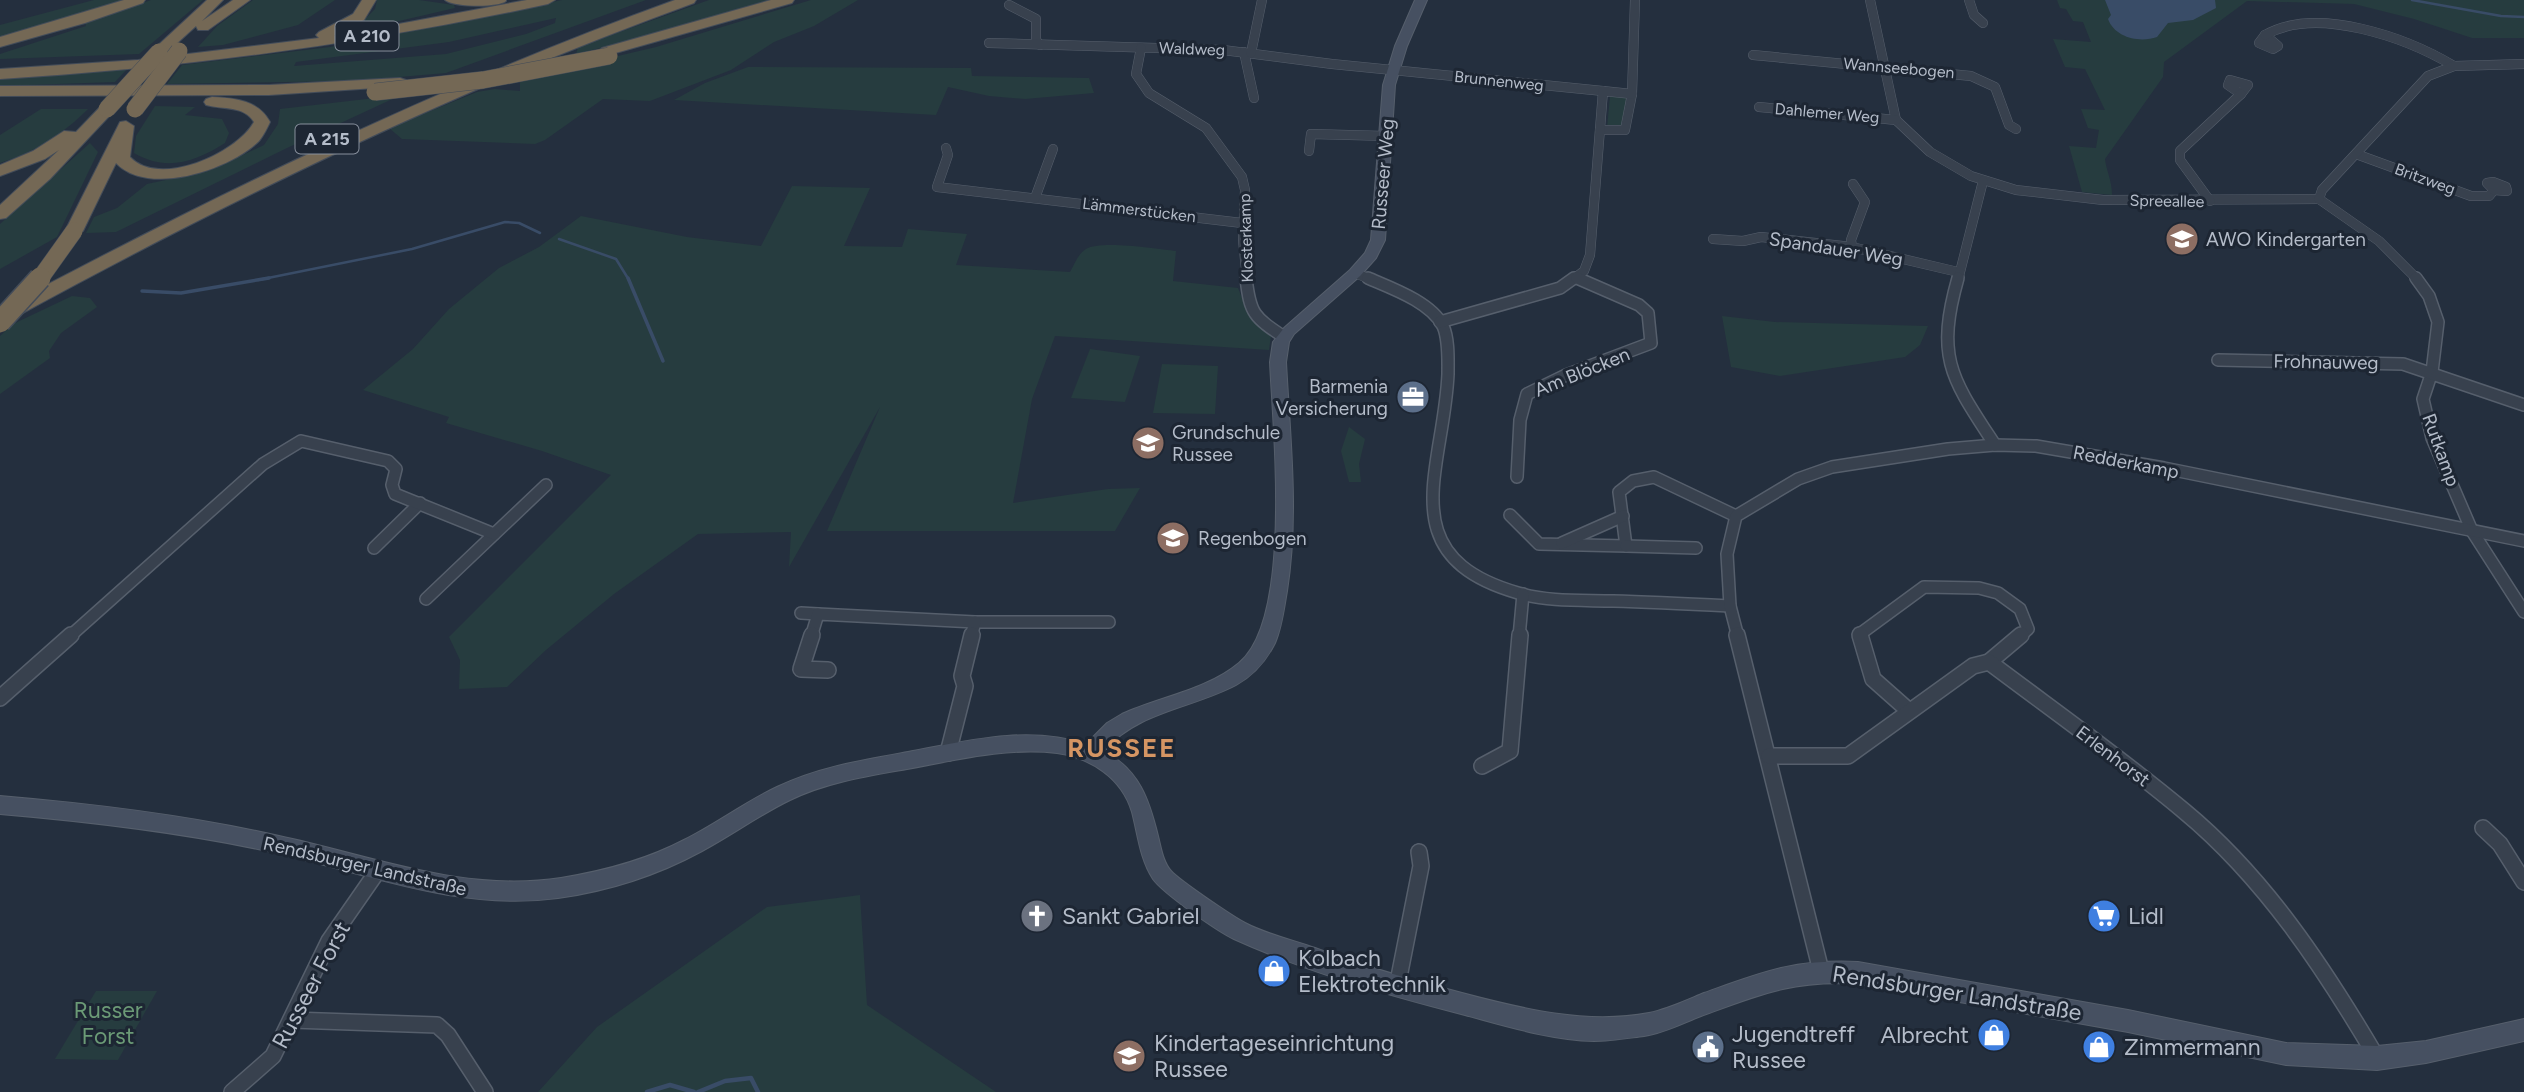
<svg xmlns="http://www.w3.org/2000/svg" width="2524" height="1092" font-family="Figtree,sans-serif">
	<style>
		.green { fill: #263c3f; fill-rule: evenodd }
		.water { fill: #394c67 }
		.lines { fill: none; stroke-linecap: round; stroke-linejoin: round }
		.stream-far2 { stroke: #394c67; stroke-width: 2.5 }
		.stream-far1 { stroke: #394c67; stroke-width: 3.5 }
		.stream { stroke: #394c67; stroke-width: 4.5 }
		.street-far2-casing { stroke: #565f6c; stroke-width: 10 }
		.street-far1-casing { stroke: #565f6c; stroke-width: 14 }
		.street-casing { stroke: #565f6c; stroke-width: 18 }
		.secondary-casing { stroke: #565f6c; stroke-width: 2 }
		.highway-casing { stroke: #434c59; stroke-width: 2 }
		.street-far2 { stroke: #38414e; stroke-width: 9 }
		.street-far1 { stroke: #38414e; stroke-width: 11 }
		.street { stroke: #38414e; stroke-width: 15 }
		.secondary { fill: #465061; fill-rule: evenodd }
		.highway { fill: #746855; fill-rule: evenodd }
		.highway-bridge-far1-casing { stroke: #434c59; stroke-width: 18; stroke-linecap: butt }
		.highway-bridge-casing { stroke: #434c59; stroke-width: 24; stroke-linecap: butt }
		.highway-bridge-far1 { stroke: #746855; stroke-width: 17 }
		.highway-bridge { stroke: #746855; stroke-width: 21 }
		.labels { text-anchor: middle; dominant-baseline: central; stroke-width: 6; stroke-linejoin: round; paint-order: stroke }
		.far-street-label { font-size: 16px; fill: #b4bcc9; stroke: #1d2633 }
		.shield { fill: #1d2633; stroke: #878f9c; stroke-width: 2 }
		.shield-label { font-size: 18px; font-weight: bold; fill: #b4bcc9 }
		.street-label { font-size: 19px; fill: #b4bcc9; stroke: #1d2633 }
		.poi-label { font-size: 19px; fill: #b4bcc9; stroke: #1d2633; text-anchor: start }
		.near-poi-label { font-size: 23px; fill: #b4bcc9; stroke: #1d2633; text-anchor: start }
		.near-street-label { font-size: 23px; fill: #b4bcc9; stroke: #1d2633 }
		.near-park-label { font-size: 23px; fill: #6b9a76; stroke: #1d2633 }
		.district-label { font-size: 26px; font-weight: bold; letter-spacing: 2px; fill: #d59563; stroke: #1d2633 }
	</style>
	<rect width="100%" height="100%" fill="#242f3e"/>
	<g class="green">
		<polygon points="94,0 128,0 0,38 0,25"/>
		<polygon points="151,0 203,0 139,54 0,59 0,54 86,26 85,23"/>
		<polygon points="253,0 335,0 298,25 223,45 198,47 217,26"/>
		<polygon points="377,0 419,0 454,5 455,8 382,25 362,22 375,9"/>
		<path d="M562 0H646L446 73 352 81 167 84 182 65 330 47ZM556 18 555 23 526 34 446 54 294 66 296 62 449 42Z"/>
		<polygon points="709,0 772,0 662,33 576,54 578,47"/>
		<polygon points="811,0 858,0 814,26 774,42 731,70 650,101 603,99 545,140 535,144 402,139 389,128 477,92 495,89 520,91 520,79 656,47"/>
		<path d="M2057 0H2524V38H2472L2414 19 2354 4 2247 1 2164 62 2163 77 2105 159C2106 170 2112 180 2112 195L2082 192 2069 146 2096 148 2099 130 2088 128 2081 109 2105 110 2085 69 2065 67 2053 39 2091 42 2083 22 2073 21 2066 9 2060 8Z"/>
		<polygon points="748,67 971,68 972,76 1089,78 1094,93 1025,99 989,96 948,87 936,115 674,100 705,83"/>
		<polygon points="127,69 115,82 0,86 0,77"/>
		<polygon points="401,95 287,148 116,232 86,233 94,217 117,208 147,184 208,171 264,145 278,124 280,109"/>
		<polygon points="1610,96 1629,98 1621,128 1607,128"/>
		<path d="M155 106 195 107 185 115 222 119 229 133 225 143C195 162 166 172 134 153L136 136Z"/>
		<path d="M41 109H88C62 135 35 152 0 163V135Z"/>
		<polygon points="90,143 98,152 57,237 0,269 0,291 0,224"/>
		<path d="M792 186 870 188 844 246 902 247 908 229 967 234 956 265 1070 272C1075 263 1078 254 1086 249 1101 240 1157 249 1176 251L1173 281 1238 288 1250 318 1271 336 1269 350 1055 336 1032 399 1013 503 1108 489 1140 488 1115 531H827L880 407 789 567 791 532 698 534 614 594 546 650 507 687 459 689 460 660 449 637 611 475 542 451 446 423 449 417 363 390 413 349 449 309 499 268 539 247 581 216 687 237 761 246Z"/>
		<polygon points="72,296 90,298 97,307 61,333 49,351 50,358 0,394 0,336 13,324"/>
		<polygon points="1722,316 1775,322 1928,326 1920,345 1905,357 1780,376 1731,367"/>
		<polygon points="1090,349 1140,356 1125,402 1071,398"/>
		<polygon points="1162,364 1218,366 1215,414 1153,413"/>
		<polygon points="1349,427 1365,439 1359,464 1361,482 1349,482 1341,451"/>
		<polygon points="860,895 867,1005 996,1092 538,1092 597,1027 767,907"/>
		<polygon points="96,991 157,991 118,1060 55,1059"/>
	</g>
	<path class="water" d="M2105 0H2215L2216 8 2193 20 2168 23 2157 37C2140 43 2115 38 2108 19L2111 15Z"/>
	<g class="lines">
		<g class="stream-far2">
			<polyline points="2412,0 2501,16 2524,17"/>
			<polyline points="559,239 616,259 629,280"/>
			<polyline points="258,280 412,249 505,222 519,223 540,233"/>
		</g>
		<g class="stream-far1">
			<polyline points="628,278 663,361"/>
			<polyline points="142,291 181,293 269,278"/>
		</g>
		<g class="stream">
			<polyline points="647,1092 670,1085 694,1092"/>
			<polyline points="698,1092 725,1081 751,1078 758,1092"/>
		</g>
		<defs>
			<g id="street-far2">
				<polyline points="1870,0 1896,120 1930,152 1971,176 2016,190 2103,200 2319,199"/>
				<polyline points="1969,0 1974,15 1983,23"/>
				<polyline points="1009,5 1036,19 1036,40 1040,45"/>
				<polygon points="2265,35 2278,46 2273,49 2259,43"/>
				<path d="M2265 35C2317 5 2407 38 2454 66"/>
				<polyline points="989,43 1223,50 1332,64 1603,91"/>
				<polyline points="1141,48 1136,74 1149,93 1206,128 1242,177 1245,190 1243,240 1247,280"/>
				<polyline points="1244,52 1254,98"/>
				<polyline points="1251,53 1262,0"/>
				<polyline points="1753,55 1971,76 1995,87 2009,125 2016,129"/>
				<polygon points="2230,80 2248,85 2241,94 2228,85"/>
				<polyline points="1759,107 1896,120"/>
				<polyline points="1600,130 1625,130 1632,94"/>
				<polyline points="946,148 948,155 937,187 1242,223"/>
				<polyline points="1309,151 1311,134 1387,136"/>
				<polyline points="2356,154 2471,196 2489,196 2494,190"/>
				<polygon points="2493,182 2506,187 2507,191 2494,190 2487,183"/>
				<polyline points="1035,198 1053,149"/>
				<polyline points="2319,199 2379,241 2418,280"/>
				<polyline points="2319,199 2322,190 2428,76 2454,66 2524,64"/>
				<polyline points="2210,201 2180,160 2180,151 2241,94"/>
				<polyline points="1713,239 1743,241 1761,237 1852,247 1958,272"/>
				<polyline points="1852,247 1851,240 1865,202 1853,184"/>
				<polyline points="1355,273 1372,280"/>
				<polyline points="1577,278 1581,280"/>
				<polyline points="1572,280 1584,271 1590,255 1603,91 1632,94 1635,0"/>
				<polyline points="1958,280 1983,181"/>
			</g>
			<g id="street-far1">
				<path d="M1246 278C1250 314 1254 317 1284 337"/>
				<path d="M1368 278C1391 288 1431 302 1443 326 1449 339 1448 360 1448 374 1444 469 1389 556 1518 593 1549 602 1582 600 1613 601 1652 602 1691 604 1730 606"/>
				<path d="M1958 278C1935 359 1952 379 1995 445"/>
				<polyline points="2416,278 2429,296 2438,322 2432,372 2423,399 2432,438 2472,531 2524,612"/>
				<polyline points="1440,322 1560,288 1574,278"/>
				<polyline points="2218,360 2403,364 2524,405"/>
				<polyline points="1517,477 1520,420 1527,394 1566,375 1651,343 1648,313 1639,305 1577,278"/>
				<polyline points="1510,515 1539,544 1626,546 1619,492 1633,481 1654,477 1736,516"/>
				<polyline points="1562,543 1623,516"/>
				<polyline points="1626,546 1696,548"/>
				<polyline points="374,548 420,503"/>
				<polyline points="426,599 546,485"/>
				<polyline points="801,613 818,614"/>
				<polyline points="975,622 1109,622"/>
				<polyline points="69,637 263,464 301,441 388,461 396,469 392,485 395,494 494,534"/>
				<polyline points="811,637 818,614 975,622 971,637"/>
				<polyline points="1519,637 1523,594"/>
				<polyline points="1738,637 1730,606 1727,554 1736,516 1798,479 1832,467 1948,449 1995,445 2036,446 2164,468 2524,541"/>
				<polyline points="1861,637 1860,634 1924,587 1979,588 1998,593 2020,609 2028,629 2019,637"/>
			</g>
			<g id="street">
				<polyline points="812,635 801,669 828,670"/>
				<polyline points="1737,635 1821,971"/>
				<polyline points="1860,635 1873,679 1908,710"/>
				<polyline points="1989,662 2021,635"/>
				<polyline points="0,698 71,635"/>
				<polyline points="948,753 965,686 962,676 972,635"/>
				<path d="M1769 756H1848L1973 666 1989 662C2054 711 2122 759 2184 811 2265 878 2324 968 2377 1058"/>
				<polyline points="1482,766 1510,751 1520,635"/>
				<polyline points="2483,828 2500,844 2524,882"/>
				<polyline points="1397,987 1421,866 1419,852"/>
				<polyline points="292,1020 437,1025 448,1035 485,1092"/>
				<polyline points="232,1092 273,1056 329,941 379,869"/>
			</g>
			<path id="secondary" d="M1415 0H1427L1407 46 1395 85 1385 240 1376 258 1360 276 1294 334 1289 342 1286 362C1290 438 1299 515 1287 591 1284 608 1282 627 1275 643 1266 661 1254 675 1236 685 1193 708 1136 712 1104 751 1139 770 1149 799 1158 836 1161 848 1163 862 1171 871 1180 881 1232 916 1245 923 1266 934 1292 940 1315 948 1363 966 1412 980 1462 993 1523 1009 1586 1025 1649 1013 1668 1009 1687 1000 1704 993 1763 972 1794 959 1858 962L2128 1010 2286 1043 2377 1046 2426 1041 2524 1019V1041L2426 1063 2377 1070 2286 1065 2128 1032 1858 984C1793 980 1761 994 1701 1016 1683 1023 1664 1033 1644 1036 1628 1038 1610 1041 1594 1041 1551 1040 1506 1026 1465 1015 1387 995 1307 972 1234 939 1217 931 1163 893 1153 879 1140 859 1138 835 1132 812 1122 778 1091 758 1057 753 1007 747 956 760 907 769 867 776 827 782 790 800 759 815 732 835 702 851 658 875 608 891 558 898 461 911 374 876 281 854 188 833 94 822 0 814V796C94 804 187 815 279 836 374 856 462 893 561 878 604 871 646 860 684 840 716 824 745 802 777 787 819 767 863 760 908 752 966 741 1028 725 1086 744L1107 723 1122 714C1159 697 1207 690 1239 663 1293 619 1273 429 1270 362L1273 342 1284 328 1350 270 1365 253 1371 240 1383 85 1395 46Z"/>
			<g id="highway">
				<polygon points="124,0 145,0 143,3 85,23 0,47 0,37"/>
				<polygon points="207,0 223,0 202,21 233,0 250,0 208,30 198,30 196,26 164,55 154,55 151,52 154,49"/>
				<path d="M362 0H376L364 20 334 36 527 0H555L548 4C367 43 185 68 0 79V69L138 60 319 38 316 35 319 32 353 14Z"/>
				<path d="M445 0H506V1C498 8 453 7 445 0Z"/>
				<path d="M675 0H696L694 3C460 88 238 196 19 315H5L2 311 5 307C223 191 443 84 675 0Z"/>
				<polygon points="771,0 794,0 792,3 612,54 607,56 599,51 602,48"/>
				<polygon points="400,78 406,80 408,83 406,86 269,95 0,96 0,86 269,85"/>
				<path d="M212 97C235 98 258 100 270 122 267 128 264 135 259 141 230 170 148 197 116 163L83 231 74 236 68 235 65 231 120 122 126 121 134 126 130 157C159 188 236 154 254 122 243 105 224 110 206 105L204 102 206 99Z"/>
				<polygon points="107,104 113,106 115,109 113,112 50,179 6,218 0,219 0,205 59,150 45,159 0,176 0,165 33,151 64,131 76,132 101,106"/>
			</g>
		</defs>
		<use href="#street-far2" class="street-far2-casing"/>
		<use href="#street-far1" class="street-far1-casing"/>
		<use href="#street" class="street-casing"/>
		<use href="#secondary" class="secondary-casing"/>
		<use href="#highway" class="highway-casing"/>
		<use href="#street-far2" class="street-far2"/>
		<use href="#street-far1" class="street-far1"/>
		<use href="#street" class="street"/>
		<use href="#secondary" class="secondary"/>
		<use href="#highway" class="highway"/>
		<defs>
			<g id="highway-bridge-far1">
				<polyline points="375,92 483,80 609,56"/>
				<polyline points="107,109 159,52"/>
				<polyline points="135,109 179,51"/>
				<polyline points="39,280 74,231"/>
			</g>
			<polyline id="highway-bridge" points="0,322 40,278"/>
		</defs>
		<use href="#highway-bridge-far1" class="highway-bridge-far1-casing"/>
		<use href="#highway-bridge" class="highway-bridge-casing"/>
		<use href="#highway-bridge-far1" class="highway-bridge-far1"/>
		<use href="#highway-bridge" class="highway-bridge"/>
	</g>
	<defs>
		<symbol id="school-disc" viewBox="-11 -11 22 22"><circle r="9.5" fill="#8d6e63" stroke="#1d2633"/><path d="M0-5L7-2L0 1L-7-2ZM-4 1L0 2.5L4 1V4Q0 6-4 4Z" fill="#fff"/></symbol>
		<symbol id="office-disc" viewBox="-11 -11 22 22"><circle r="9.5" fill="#5c6f8a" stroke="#1d2633"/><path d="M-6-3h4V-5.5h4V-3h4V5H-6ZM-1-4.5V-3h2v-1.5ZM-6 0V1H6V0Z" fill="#fff"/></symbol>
		<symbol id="church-disc" viewBox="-11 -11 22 22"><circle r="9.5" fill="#6b7280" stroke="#1d2633"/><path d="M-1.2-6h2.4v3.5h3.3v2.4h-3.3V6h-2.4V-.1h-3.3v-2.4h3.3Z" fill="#fff"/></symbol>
		<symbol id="supermarket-disc" viewBox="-11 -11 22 22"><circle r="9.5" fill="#3f7fe0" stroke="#1d2633"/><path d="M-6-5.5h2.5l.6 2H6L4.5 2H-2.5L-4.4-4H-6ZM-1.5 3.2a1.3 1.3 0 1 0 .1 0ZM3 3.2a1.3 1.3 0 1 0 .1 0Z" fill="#fff"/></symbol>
		<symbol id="shop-disc" viewBox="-11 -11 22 22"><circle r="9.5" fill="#3f7fe0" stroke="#1d2633"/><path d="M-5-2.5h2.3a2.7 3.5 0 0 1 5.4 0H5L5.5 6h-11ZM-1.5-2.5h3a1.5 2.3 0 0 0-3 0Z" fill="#fff"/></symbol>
		<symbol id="civic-disc" viewBox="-11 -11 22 22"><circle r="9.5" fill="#5c6f8a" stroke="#1d2633"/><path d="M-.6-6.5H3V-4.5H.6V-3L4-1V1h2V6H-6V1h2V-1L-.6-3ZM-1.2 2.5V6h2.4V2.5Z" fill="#fff"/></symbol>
	</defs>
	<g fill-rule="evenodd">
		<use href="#school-disc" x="2163" y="220" width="38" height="38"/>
		<use href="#office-disc" x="1394" y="378" width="38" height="38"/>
		<use href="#school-disc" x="1129" y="424" width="38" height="38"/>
		<use href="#school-disc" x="1154" y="519" width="38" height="38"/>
		<use href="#church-disc" x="1018" y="897" width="38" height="38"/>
		<use href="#supermarket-disc" x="2085" y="897" width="38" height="38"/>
		<use href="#shop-disc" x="1255" y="952" width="38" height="38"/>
		<use href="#shop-disc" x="1975" y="1016" width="38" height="38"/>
		<use href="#civic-disc" x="1689" y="1028" width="38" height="38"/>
		<use href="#shop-disc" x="2080" y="1028" width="38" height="38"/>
		<use href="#school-disc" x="1110" y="1037" width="38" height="38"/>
	</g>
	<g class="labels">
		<g class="far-street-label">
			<text transform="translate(1192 49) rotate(2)">Waldweg</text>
			<text transform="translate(1899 68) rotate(5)">Wannseebogen</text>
			<text transform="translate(1499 81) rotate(6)">Brunnenweg</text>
			<text transform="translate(1827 113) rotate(5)">Dahlemer Weg</text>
			<text transform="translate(2425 179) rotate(20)">Britzweg</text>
			<text transform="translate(2167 201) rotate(1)">Spreeallee</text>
			<text transform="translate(1139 210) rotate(7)">Lämmerstücken</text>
			<text transform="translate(1246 238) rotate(-92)">Klosterkamp</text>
		</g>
		<g class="shield">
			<rect x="335.5" y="21.5" width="63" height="29" rx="5"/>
			<rect x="295.5" y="124.5" width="63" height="29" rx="5"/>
		</g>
		<g class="shield-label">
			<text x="367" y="36">A 210</text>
			<text x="327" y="139">A 215</text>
		</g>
		<g class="street-label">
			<text transform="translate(1383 174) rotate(-85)">Russeer Weg</text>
			<text transform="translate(1836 249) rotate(9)">Spandauer Weg</text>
			<text transform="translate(2326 362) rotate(1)">Frohnauweg</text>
			<text transform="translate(1582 372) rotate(-22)">Am Blöcken</text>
			<text transform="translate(2441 450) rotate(70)">Rutkamp</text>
			<text transform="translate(2126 462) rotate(11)">Redderkamp</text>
			<text transform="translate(2113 756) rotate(37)">Erlenhorst</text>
			<text transform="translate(365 866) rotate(13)">Rendsburger Landstraße</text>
		</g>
		<g class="poi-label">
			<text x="2206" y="239">AWO Kindergarten</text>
			<text x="1388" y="386" text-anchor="end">Barmenia<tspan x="1388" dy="22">Versicherung</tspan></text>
			<text x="1172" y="432">Grundschule<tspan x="1172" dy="22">Russee</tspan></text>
			<text x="1198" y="538">Regenbogen</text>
		</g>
		<g class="near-poi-label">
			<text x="1062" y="916">Sankt Gabriel</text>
			<text x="2128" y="916">Lidl</text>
			<text x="1298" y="958">Kolbach<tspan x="1298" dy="26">Elektrotechnik</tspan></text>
			<text x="1732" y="1034">Jugendtreff<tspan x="1732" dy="26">Russee</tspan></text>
			<text x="1969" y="1035" text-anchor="end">Albrecht</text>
			<text x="1154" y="1043">Kindertageseinrichtung<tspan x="1154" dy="26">Russee</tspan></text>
			<text x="2124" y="1047">Zimmermann</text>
		</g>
		<g class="near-street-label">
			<text transform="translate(311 985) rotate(-62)">Russeer Forst</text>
			<text transform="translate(1957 993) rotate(9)">Rendsburger Landstraße</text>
		</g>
		<g class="near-park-label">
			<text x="108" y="1010">Russer<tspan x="108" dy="26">Forst</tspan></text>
		</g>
		<g class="district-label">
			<text x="1122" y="748">RUSSEE</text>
		</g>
	</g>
</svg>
